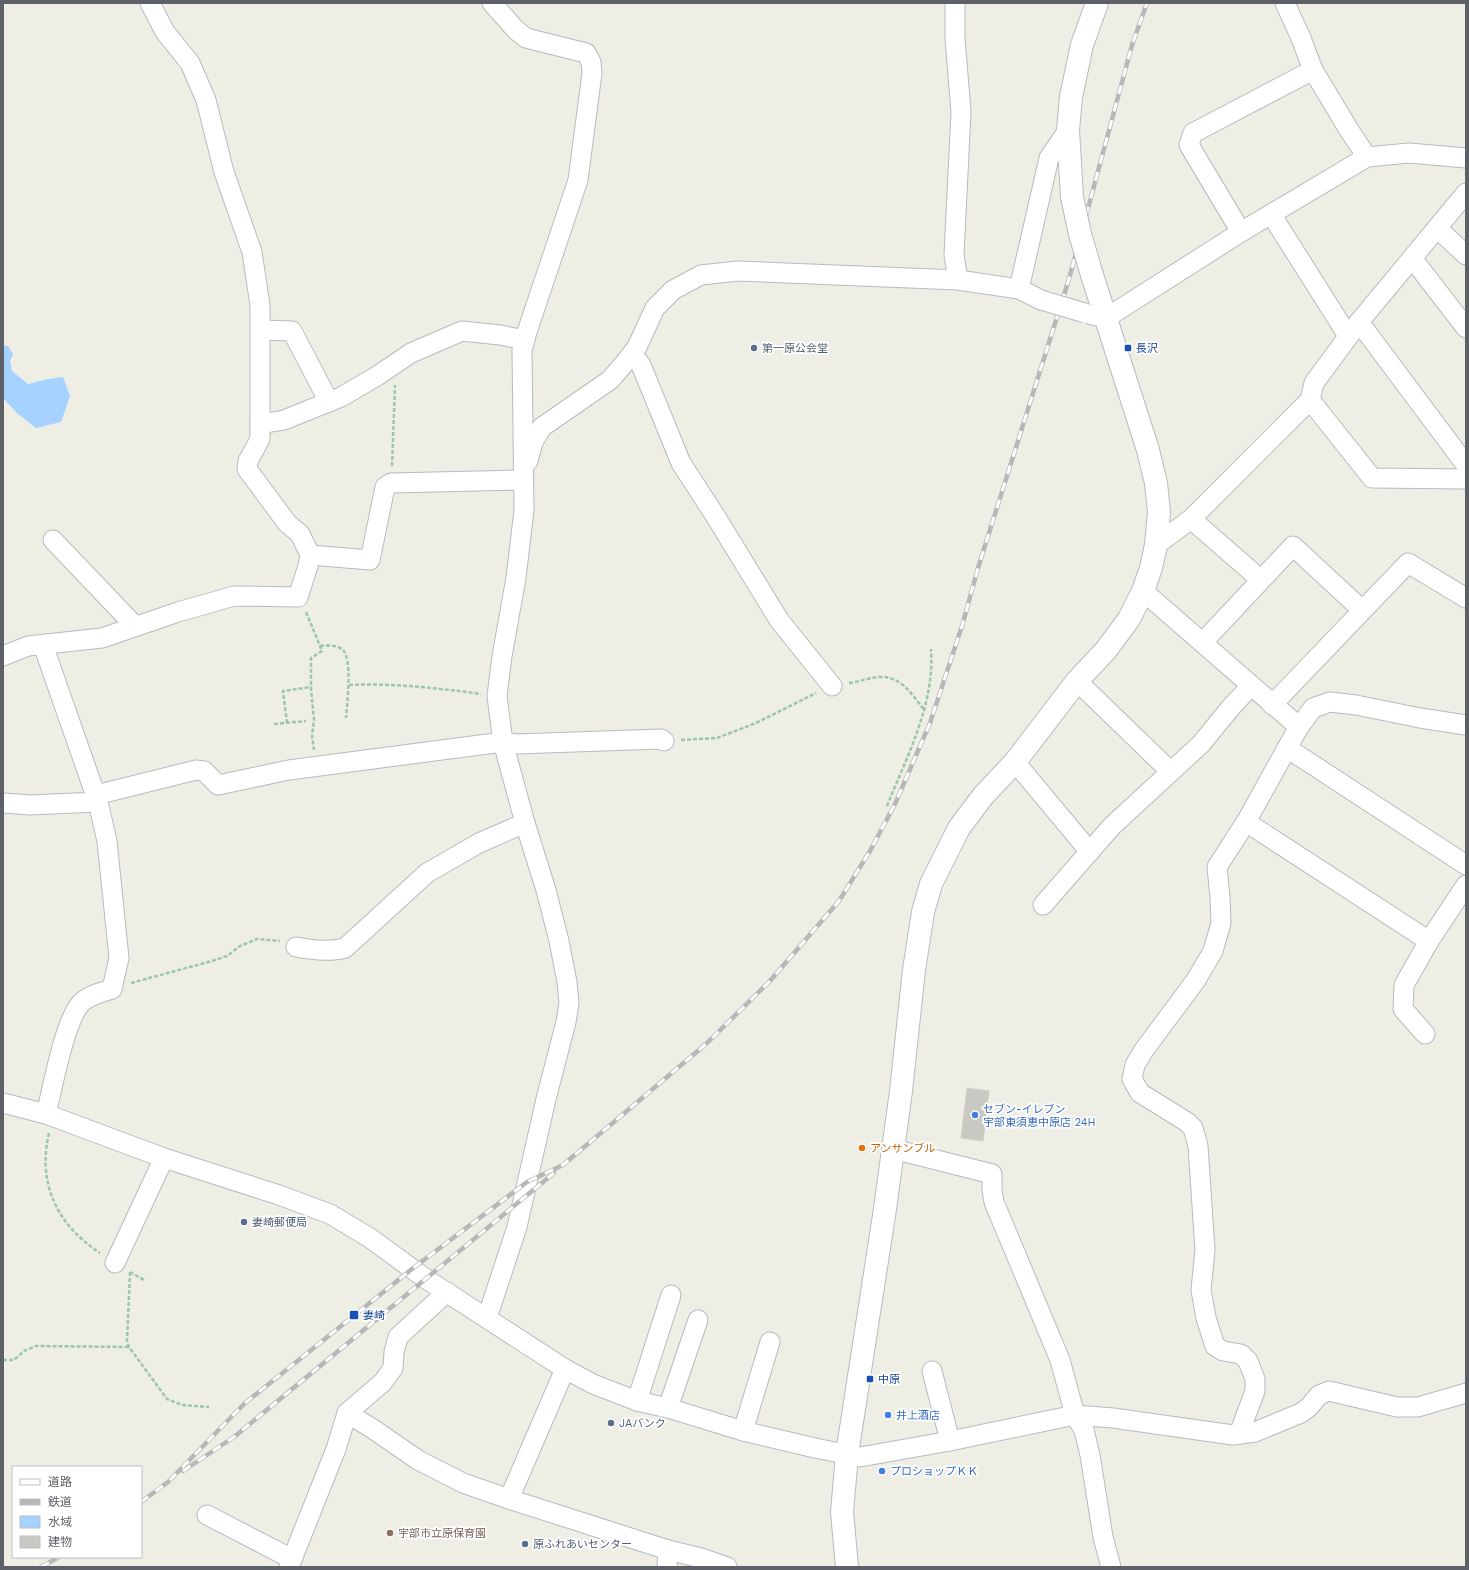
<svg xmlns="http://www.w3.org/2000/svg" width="1469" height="1570" font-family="'Work Sans','Noto Sans JP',sans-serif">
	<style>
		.water { fill: #a5d2ff }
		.building { fill: #cac8c2; stroke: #d4d0c3 }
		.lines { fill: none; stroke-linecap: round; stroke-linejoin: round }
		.minor-casing { stroke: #b7babf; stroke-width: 21 }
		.tertiary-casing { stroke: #b7babf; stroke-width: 24 }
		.path { stroke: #9ac8aa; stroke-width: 2.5; stroke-dasharray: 4 2; stroke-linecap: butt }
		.minor { stroke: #fff; stroke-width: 19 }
		.tertiary { stroke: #fff; stroke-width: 22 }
		.rail-casing { stroke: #b6b7b7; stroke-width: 4.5 }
		.rail { stroke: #fff; stroke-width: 3; stroke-dasharray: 9; stroke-linecap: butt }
		.minor-bridge-casing { stroke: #b7babf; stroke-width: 21; stroke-linecap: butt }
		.tertiary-bridge-casing { stroke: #b7babf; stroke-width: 24; stroke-linecap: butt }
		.minor-bridge { stroke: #fff; stroke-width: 19 }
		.tertiary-bridge { stroke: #fff; stroke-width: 22 }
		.service-dot { fill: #5c6f8a; stroke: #fff; stroke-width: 1.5 }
		.transit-dot { fill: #1a4fb4; stroke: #fff; stroke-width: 1.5 }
		.shop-dot { fill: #3f7fe0; stroke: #fff; stroke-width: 1.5 }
		.food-dot { fill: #e8710a; stroke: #fff; stroke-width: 1.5 }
		.education-dot { fill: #8d6e63; stroke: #fff; stroke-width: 1.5 }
		.labels { text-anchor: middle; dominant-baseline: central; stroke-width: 3.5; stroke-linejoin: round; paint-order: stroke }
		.service-label { font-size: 11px; fill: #4e5e75; stroke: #fff; text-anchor: start }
		.transit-label { font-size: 11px; fill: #164399; stroke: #fff; text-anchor: start }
		.shop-label { font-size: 11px; fill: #366cbe; stroke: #fff; text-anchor: start }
		.food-label { font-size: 11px; fill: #c56008; stroke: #fff; text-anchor: start }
		.education-label { font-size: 11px; fill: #785e54; stroke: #fff; text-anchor: start }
	</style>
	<rect width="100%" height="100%" fill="#efeee5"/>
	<polygon class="water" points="3,345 8,346 13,354 10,361 12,371 28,384 48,379 63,377 70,396 61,422 36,428 17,413 3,398"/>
	<polygon class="building" points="967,1088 989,1091 983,1141 961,1138"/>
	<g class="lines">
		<defs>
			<g id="minor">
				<polyline points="150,3 165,32 190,63 206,100 224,172 252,252 260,305 260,439 248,461 247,469 287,523 300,534 310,555"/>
				<polyline points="955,3 955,38 961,112 954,255 958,280"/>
				<polyline points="1285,3 1301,38 1313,70 1349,130 1367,157"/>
				<polyline points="1271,214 1348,336"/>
				<polyline points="1437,228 1466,255"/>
				<polyline points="1241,232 1189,145 1193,133 1313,70"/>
				<polyline points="1412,258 1466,328"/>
				<polyline points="1019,289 1049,158 1068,130"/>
				<polyline points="1092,315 1106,318 1241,232 1367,157 1409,153 1466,158"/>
				<polyline points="1359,322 1466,465"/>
				<polyline points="261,330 292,331 329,402"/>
				<polyline points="632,354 641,365 681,463 716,517 779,620 832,686"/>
				<polyline points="1310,400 1372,478 1466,479"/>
				<polyline points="260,424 284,420 341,397 377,376 411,353 462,331 500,335 525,340"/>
				<polyline points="528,461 533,442 542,427 610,380 623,365 637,347 655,308 673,290 701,275 738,271 958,280 1019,289 1041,300"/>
				<polyline points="1191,519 1260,579"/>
				<polyline points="53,540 135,626"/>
				<polyline points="1156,545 1191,519 1310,400 1314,383 1359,322 1466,193"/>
				<polyline points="1143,591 1299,727 1287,748 1466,865"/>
				<polyline points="1203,642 1293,546 1362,610"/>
				<polyline points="3,656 28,646 102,638 178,612 234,596 298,597 308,566 310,555 370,560 385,487 391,483 524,480"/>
				<polyline points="1077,681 1171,772"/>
				<polyline points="1272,705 1408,563 1466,598"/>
				<polyline points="1299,727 1313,708 1330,702 1356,705 1420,718 1466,725"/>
				<polyline points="1015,762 1090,852"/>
				<polyline points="96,795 196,770 204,771 218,785 289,770 503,742 516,744 661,739 664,741"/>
				<polyline points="3,803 30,805 98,802 43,645"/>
				<polyline points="1246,822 1429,941"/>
				<polyline points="1043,905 1112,826 1201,744 1232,706 1251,686"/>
				<path d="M296 947C311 950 330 952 345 948L427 873 479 843 525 823"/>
				<polyline points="1425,1034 1403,1009 1404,985 1429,941 1466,885"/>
				<polyline points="3,1103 46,1114 164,1158 279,1195 330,1214 370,1238 426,1279 565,1369 593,1384 637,1401 668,1408 743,1431 815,1448 860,1457 950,1441 1075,1415 1113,1418 1233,1435 1255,1432 1301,1413 1309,1407 1319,1395 1329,1391 1397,1407 1418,1407 1466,1393"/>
				<path d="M46 1114C53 1087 64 1022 81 1003 89 995 102 992 112 989L119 958 107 841 98 802"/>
				<polyline points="893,1149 992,1174 992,1190 994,1202 1060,1360 1075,1415 1084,1430 1090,1455 1103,1537 1111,1567"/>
				<polyline points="115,1263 164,1158"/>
				<polyline points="487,1318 517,1227 546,1099 566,1022 569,1003 567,982 559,941 546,890 525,823 503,742 497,696 502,656 516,578 524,510 522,350 527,332 578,180 592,73 591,62 586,53 526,38 516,30 492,3"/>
				<polyline points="565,1369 509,1499 668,1550 701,1558 727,1567"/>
				<polyline points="932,1371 950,1441"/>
				<polyline points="637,1401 671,1295"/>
				<polyline points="668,1408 698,1320"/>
				<polyline points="347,1413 373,1429 418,1460 463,1483 509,1499"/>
				<polyline points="743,1431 770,1342"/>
				<polyline points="1239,1434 1255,1391 1255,1379 1248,1361 1241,1354 1223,1351 1215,1346 1206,1318 1201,1290 1205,1250 1198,1146 1193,1128 1187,1122 1140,1093 1132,1079 1135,1065 1144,1050 1196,980 1213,951 1221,923 1220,897 1217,867 1246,822 1287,748"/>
				<polyline points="207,1515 292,1559"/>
				<polyline points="289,1567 336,1449 347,1413 383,1382 393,1368 394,1352 398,1337 447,1292"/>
				<polyline points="667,1567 668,1550"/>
			</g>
			<g id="tertiary">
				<polyline points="1072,197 1068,130 1071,97 1082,45 1097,3"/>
				<polyline points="847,1567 842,1512 847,1454 885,1209 901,1091 914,970 923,912 931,884 959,828 983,796 1015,762 1077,681 1106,650 1129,619 1143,591 1151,568 1156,545 1159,512 1156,483 1148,450 1092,275"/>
			</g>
		</defs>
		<use href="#minor" class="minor-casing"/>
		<use href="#tertiary" class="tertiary-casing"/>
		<g class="path">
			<polyline points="392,466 395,385"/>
			<polyline points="306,612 322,651 311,658 311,689 314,720 312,736 314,750"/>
			<path d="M320 646C327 645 336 645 342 649 353 657 347 705 346 718"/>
			<path d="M849 683C859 682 870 677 880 677 902 676 913 696 925 711"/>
			<path d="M349 685C393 683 437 688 481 694"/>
			<polyline points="287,723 283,691 311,687"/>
			<polyline points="274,724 306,721"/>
			<polyline points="681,740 717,738 756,723 816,693"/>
			<path d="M887 806C907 756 935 704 931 649"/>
			<polyline points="131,983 212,961 227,956 240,946 257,939 280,941"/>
			<path d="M49 1133C37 1183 57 1225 100 1253"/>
			<polyline points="130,1272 144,1280"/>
			<polyline points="130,1272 127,1341 129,1347 167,1399 182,1405 209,1407"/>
			<polyline points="3,1360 14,1360 24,1351 36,1346 129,1347"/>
		</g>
		<use href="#minor" class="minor"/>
		<use href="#tertiary" class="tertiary"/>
		<defs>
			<g id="rail">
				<polyline points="183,1471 234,1437 554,1173"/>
				<polyline points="141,1502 168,1482 245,1403 412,1269 527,1182 563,1165 706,1044 769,982 839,901 870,851 895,804 930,723 962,626 978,568 1069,279 1132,45 1147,3"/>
				<polyline points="41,1567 59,1557"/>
			</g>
		</defs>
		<use href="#rail" class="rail-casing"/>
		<use href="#rail" class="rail"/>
		<defs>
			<polyline id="minor-bridge" points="1041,300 1085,313"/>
			<polyline id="tertiary-bridge" points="1072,197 1080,234 1092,275"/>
		</defs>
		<use href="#minor-bridge" class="minor-bridge-casing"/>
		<use href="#tertiary-bridge" class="tertiary-bridge-casing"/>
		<use href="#minor-bridge" class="minor-bridge"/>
		<use href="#tertiary-bridge" class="tertiary-bridge"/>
	</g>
	<g class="service-dot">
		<circle cx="754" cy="348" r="4"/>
		<circle cx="244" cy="1222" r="4"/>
		<circle cx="611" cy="1423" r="4"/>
		<circle cx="525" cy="1544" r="4"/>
	</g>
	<g class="transit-dot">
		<rect x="1124" y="344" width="8" height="8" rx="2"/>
		<rect x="349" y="1310" width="10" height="10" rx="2"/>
		<rect x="866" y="1375" width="8" height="8" rx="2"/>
	</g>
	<g class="shop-dot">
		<circle cx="975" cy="1115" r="4"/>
		<circle cx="888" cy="1415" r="4"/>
		<circle cx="882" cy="1471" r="4"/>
	</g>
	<circle class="food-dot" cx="862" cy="1148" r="4"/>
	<circle class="education-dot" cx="390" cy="1533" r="4"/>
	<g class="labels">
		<g class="service-label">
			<text x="762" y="348">第一原公会堂</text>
			<text x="252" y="1222">妻崎郵便局</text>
			<text x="619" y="1423">JAバンク</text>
			<text x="533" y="1544">原ふれあいセンター</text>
		</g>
		<g class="transit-label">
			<text x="1136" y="348">長沢</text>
			<text x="363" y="1315">妻崎</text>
			<text x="878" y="1379">中原</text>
		</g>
		<g class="shop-label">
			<text x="983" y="1109">セブン-イレブン<tspan x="983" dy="13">宇部東須恵中原店 24H</tspan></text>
			<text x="896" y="1415">井上酒店</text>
			<text x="890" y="1471">プロショップＫＫ</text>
		</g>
		<g class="food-label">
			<text x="870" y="1148">アンサンブル</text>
		</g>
		<g class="education-label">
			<text x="398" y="1533">宇部市立原保育園</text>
		</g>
	</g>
	<rect width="1469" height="1570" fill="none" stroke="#5d6066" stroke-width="8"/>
	<rect x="12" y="1466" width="130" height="92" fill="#ffffff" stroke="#bebfc2"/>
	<rect x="20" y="1479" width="20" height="6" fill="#ffffff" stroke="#bebfc2"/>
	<text x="48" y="1486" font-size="12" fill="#5d6066">道路</text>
	<rect x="20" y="1499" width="20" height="6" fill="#b6b7b7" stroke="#bebfc2"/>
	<text x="48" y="1506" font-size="12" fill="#5d6066">鉄道</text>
	<rect x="20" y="1516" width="20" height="12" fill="#a5d2ff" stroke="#bebfc2"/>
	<text x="48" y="1526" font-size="12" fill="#5d6066">水域</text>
	<rect x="20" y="1536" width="20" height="12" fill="#cac8c2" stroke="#bebfc2"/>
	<text x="48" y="1546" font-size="12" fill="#5d6066">建物</text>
</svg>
